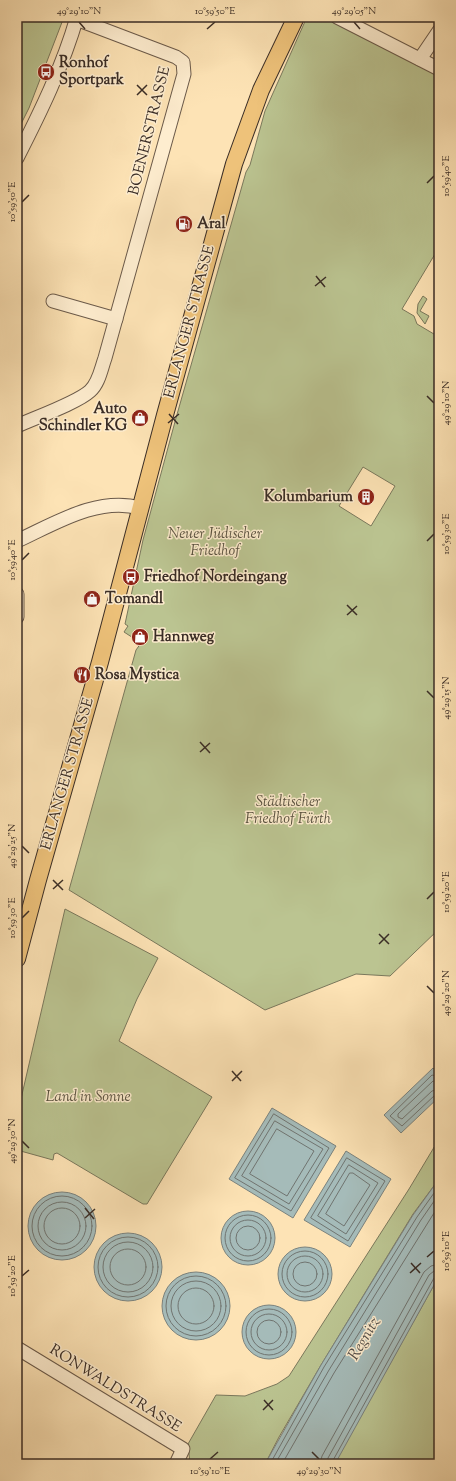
<svg xmlns="http://www.w3.org/2000/svg" width="456" height="1481" font-family="'Sorts Mill Goudy',serif">
	<style>
		.green { fill: #bbc491; stroke: #7a785c; fill-rule: evenodd }
		.water { fill: #a5bbb9; stroke: #7a827e }
		.lines { fill: none; stroke-linecap: round; stroke-linejoin: round }
		.shore { stroke: #707470; stroke-width: 1 }
		.minor-casing { stroke: #6b5a4a; stroke-width: 15 }
		.major-casing { stroke: #3a2d26; stroke-width: 18 }
		.minor { stroke: #feedcf; stroke-width: 13 }
		.major { stroke: #eec27a; stroke-width: 16 }
		.ticks { fill: none; stroke: #3a2d26; stroke-width: 1.5 }
		.labels { text-anchor: middle; dominant-baseline: central; stroke-width: 3; stroke-linejoin: round; paint-order: stroke }
		.poi-label { font-size: 15px; font-weight: bold; fill: #3a2d26; stroke: #feedcf; text-anchor: start }
		.street-label { font-size: 15px; fill: #3a2d26; stroke: #feedcf }
		.park-label { font-size: 15px; font-style: italic; fill: #5a5341; stroke: #feedcf }
		.water-label { font-size: 16px; font-style: italic; fill: #55504b; stroke: #feedcf }
		.neatline { fill: none; stroke: #3a2d26; stroke-width: 1.5 }
		.ticks-label { font-size: 10px; text-anchor: middle; fill: #3a2d26 }
	</style>
	<rect width="100%" height="100%" fill="#fde3b5"/>
	<filter id="stains"><feTurbulence type="fractalNoise" baseFrequency=".005" numOctaves="4"/><feColorMatrix values="0 0 0 0 .2 0 0 0 0 .09 0 0 0 0 .02 0 0 0 .5 -.17"/></filter>
	<radialGradient id="worn" r=".72"><stop offset=".6" stop-color="#630" stop-opacity="0"/><stop offset="1" stop-color="#630" stop-opacity=".3"/></radialGradient>
	<g class="green">
		<polygon points="17,17 64,17 29,108 17,132"/>
		<path d="M307 17H323L439 76V254H435L402 309 414 316 417 324 439 337V929L390 976 356 974 265 1010 69 890 136 650 141 643 124 632 128 626 125 624 143 540 176 418 246 172 250 165 265 111ZM363 467 395 486 371 526 339 506Z"/>
		<polygon points="423,296 427,299 420,311 429,316 425,324 417,313 418,304"/>
		<polygon points="65,909 158,958 137,999 119,1041 212,1097 147,1204 143,1204 57,1153 54,1154 53,1160 17,1150 17,1116"/>
		<polygon points="439,1139 439,1179 413,1214 321,1365 279,1437 265,1464 190,1464 188,1444 216,1395 245,1396 277,1384 289,1376 409,1189"/>
		<polygon points="439,1276 439,1464 334,1464"/>
	</g>
	<g class="water">
		<polygon points="433,1068 439,1074 439,1097 401,1133 384,1115"/>
		<polygon points="272,1108 336,1146 293,1218 229,1179"/>
		<polygon points="346,1151 391,1179 350,1247 304,1220"/>
		<polygon points="439,1179 439,1276 335,1464 265,1464 321,1365 413,1215"/>
		<circle cx="62" cy="1226" r="34"/>
		<circle cx="248" cy="1238" r="27"/>
		<circle cx="128" cy="1267" r="34"/>
		<circle cx="305" cy="1274" r="27"/>
		<circle cx="196" cy="1306" r="34"/>
		<circle cx="269" cy="1332" r="27"/>
	</g>
	<g class="lines">
		<g class="shore">
			<polyline points="439,1077 432,1075 390,1116 402,1126 435,1095 439,1094"/>
			<polyline points="439,1082 433,1081 398,1114 398,1117 402,1119 432,1091 439,1089"/>
			<polygon points="274,1114 329,1148 291,1211 235,1178"/>
			<polygon points="275,1121 323,1149 289,1204 242,1176"/>
			<polygon points="277,1129 314,1151 287,1196 250,1174"/>
			<polygon points="347,1158 385,1181 348,1241 311,1218"/>
			<polygon points="349,1165 378,1183 346,1234 318,1216"/>
			<polygon points="350,1173 353,1173 370,1185 344,1226 326,1214"/>
			<circle cx="62" cy="1226" r="30"/>
			<circle cx="62" cy="1226" r="24"/>
			<circle cx="62" cy="1226" r="18"/>
			<circle cx="248" cy="1238" r="23"/>
			<circle cx="248" cy="1238" r="18"/>
			<circle cx="248" cy="1238" r="12"/>
			<circle cx="128" cy="1267" r="30"/>
			<circle cx="128" cy="1267" r="25"/>
			<circle cx="128" cy="1267" r="18"/>
			<circle cx="305" cy="1274" r="23"/>
			<circle cx="305" cy="1274" r="18"/>
			<circle cx="305" cy="1274" r="12"/>
			<circle cx="196" cy="1306" r="30"/>
			<circle cx="196" cy="1306" r="25"/>
			<circle cx="196" cy="1306" r="18"/>
			<circle cx="269" cy="1332" r="23"/>
			<circle cx="269" cy="1332" r="18"/>
			<circle cx="269" cy="1332" r="12"/>
			<polyline points="270,1464 324,1367 417,1217 439,1186"/>
			<polyline points="275,1464 329,1370 421,1220 439,1194"/>
			<polyline points="282,1464 334,1373 439,1205"/>
			<polyline points="320,1464 322,1456 424,1272 431,1266 439,1264"/>
			<polyline points="326,1464 328,1458 429,1275 434,1271 439,1270"/>
			<polyline points="331,1464 434,1278 439,1275"/>
		</g>
		<defs>
			<g id="minor">
				<polyline points="337,17 439,69"/>
				<polyline points="420,59 439,31"/>
				<path d="M17 158C40 113 63 66 77 17"/>
				<polyline points="53,301 116,319"/>
				<path d="M17 426C34 418 77 403 90 391 99 383 101 369 105 358L184 74 183 62 176 57 76 19"/>
				<path d="M17 541C54 524 98 496 140 508"/>
				<polyline points="17,594 17,617"/>
				<polyline points="17,1348 183,1449 176,1464"/>
			</g>
			<polyline id="major" points="17,959 38,880 100,662 165,415 234,164 261,90 296,17"/>
		</defs>
		<use href="#minor" class="minor-casing"/>
		<use href="#major" class="major-casing"/>
		<use href="#minor" class="minor"/>
		<use href="#major" class="major"/>
	</g>
	<path class="ticks" d="M79 22 85 29M354 22 360 29M207 29 215 22M137 85 147 95M137 95 147 85M427 183 434 176M22 202 29 195M316 276 325 287M315 286 326 277M427 396 434 403M169 414 178 424M168 423 179 414M427 541 434 534M22 560 29 553M347 605 357 615M347 615 357 606M427 691 434 698M200 742 210 753M200 752 210 743M22 846 29 853M53 880 63 890M53 889 63 880M427 899 434 892M22 918 29 911M379 934 389 944M379 944 389 934M427 986 434 993M232 1071 241 1081M232 1081 242 1071M22 1141 29 1148M85 1208 94 1219M85 1218 95 1209M427 1257 434 1251M411 1263 420 1273M410 1273 421 1263M22 1276 29 1270M264 1400 273 1410M263 1410 273 1400M312 1452 319 1459M210 1459 218 1452"/>
	<defs>
		<symbol id="bus-disc" viewBox="-11 -11 22 22"><circle r="9.5" fill="#8f2418" stroke="#feedcf"/><path d="M-5-6H5V4H4V6H2V4H-2V6H-4V4H-5ZM-3.5-4V0h7V-4ZM-3.5 1.2v1.5H-2V1.2ZM2 1.2v1.5H3.5V1.2Z" fill="#fff"/></symbol>
		<symbol id="fuel-disc" viewBox="-11 -11 22 22"><circle r="9.5" fill="#8f2418" stroke="#feedcf"/><path d="M-5.5-6h7V0h2V4h1.3V-2.5L3-4.5l.8-.8L6-3V5H2.5V1h-1V6h-7ZM-4.2-4.7v3.2H.2V-4.7Z" fill="#fff"/></symbol>
		<symbol id="shop-disc" viewBox="-11 -11 22 22"><circle r="9.5" fill="#8f2418" stroke="#feedcf"/><path d="M-5-2.5h2.3a2.7 3.5 0 0 1 5.4 0H5L5.5 6h-11ZM-1.5-2.5h3a1.5 2.3 0 0 0-3 0Z" fill="#fff"/></symbol>
		<symbol id="building-disc" viewBox="-11 -11 22 22"><circle r="9.5" fill="#8f2418" stroke="#feedcf"/><path d="M-4-6H4V6H1V3H-1V6H-4ZM-2.5-4.3h1.7v1.8h-1.7ZM.8-4.3h1.7v1.8H.8ZM-2.5-1h1.7V.8h-1.7ZM.8-1h1.7V.8H.8Z" fill="#fff"/></symbol>
		<symbol id="restaurant-disc" viewBox="-11 -11 22 22"><circle r="9.5" fill="#8f2418" stroke="#feedcf"/><path d="M-5-6h1v4h1v-4h1v4h1v-4h1v5L-1.5 .5V6h-2V.5L-5-1ZM5-6V6H3V1.5H1.5Q1.5-4 5-6Z" fill="#fff"/></symbol>
	</defs>
	<g fill-rule="evenodd">
		<use href="#bus-disc" x="36" y="62" width="20" height="20"/>
		<use href="#fuel-disc" x="174" y="214" width="20" height="20"/>
		<use href="#shop-disc" x="130" y="408" width="20" height="20"/>
		<use href="#building-disc" x="356" y="487" width="20" height="20"/>
		<use href="#bus-disc" x="121" y="567" width="20" height="20"/>
		<use href="#shop-disc" x="82" y="589" width="20" height="20"/>
		<use href="#shop-disc" x="130" y="627" width="20" height="20"/>
		<use href="#restaurant-disc" x="72" y="665" width="20" height="20"/>
	</g>
	<g class="labels">
		<g class="poi-label">
			<text x="59" y="63">Ronhof<tspan x="59" dy="17">Sportpark</tspan></text>
			<text x="197" y="224">Aral</text>
			<text x="127" y="409" text-anchor="end">Auto<tspan x="127" dy="17">Schindler KG</tspan></text>
			<text x="353" y="497" text-anchor="end">Kolumbarium</text>
			<text x="144" y="577">Friedhof Nordeingang</text>
			<text x="105" y="599">Tomandl</text>
			<text x="153" y="637">Hannweg</text>
			<text x="95" y="675">Rosa Mystica</text>
		</g>
		<g class="street-label">
			<text transform="translate(150 131) rotate(-76)">BOENERSTRASSE</text>
			<text transform="translate(190 322) rotate(-75)">ERLANGER STRASSE</text>
			<text transform="translate(68 774) rotate(-74)">ERLANGER STRASSE</text>
			<text transform="translate(115 1389) rotate(32)">RONWALDSTRASSE</text>
		</g>
		<g class="park-label">
			<text x="215" y="534">Neuer Jüdischer<tspan x="215" dy="17">Friedhof</tspan></text>
			<text x="288" y="802">Städtischer<tspan x="288" dy="17">Friedhof Fürth</tspan></text>
			<text x="88" y="1097">Land in Sonne</text>
		</g>
		<g class="water-label">
			<text transform="translate(365 1339) rotate(-60)">Regnitz</text>
		</g>
	</g>
	<rect width="456" height="1481" fill="none" stroke="#fde3b5" stroke-width="44"/>
	<rect x="22" y="22" width="412" height="1437" class="neatline"/>
	<g class="ticks-label">
		<text x="79" y="14">49°29'10"N</text>
		<text x="215" y="14">10°59'50"E</text>
		<text x="354" y="14">49°29'05"N</text>
		<text transform="translate(445 176) rotate(-90)" y="4">10°59'40"E</text>
		<text transform="translate(11 202) rotate(-90)" y="4">10°59'50"E</text>
		<text transform="translate(445 403) rotate(-90)" y="4">49°29'10"N</text>
		<text transform="translate(445 534) rotate(-90)" y="4">10°59'30"E</text>
		<text transform="translate(11 560) rotate(-90)" y="4">10°59'40"E</text>
		<text transform="translate(445 698) rotate(-90)" y="4">49°29'15"N</text>
		<text transform="translate(11 846) rotate(-90)" y="4">49°29'25"N</text>
		<text transform="translate(445 892) rotate(-90)" y="4">10°59'20"E</text>
		<text transform="translate(11 918) rotate(-90)" y="4">10°59'30"E</text>
		<text transform="translate(445 993) rotate(-90)" y="4">49°29'20"N</text>
		<text transform="translate(11 1141) rotate(-90)" y="4">49°29'30"N</text>
		<text transform="translate(445 1251) rotate(-90)" y="4">10°59'10"E</text>
		<text transform="translate(11 1276) rotate(-90)" y="4">10°59'20"E</text>
		<text x="210" y="1474">10°59'10"E</text>
		<text x="319" y="1474">49°29'30"N</text>
	</g>
	<rect width="100%" height="100%" filter="url(#stains)"/>
	<rect width="100%" height="100%" fill="url(#worn)"/>
</svg>
